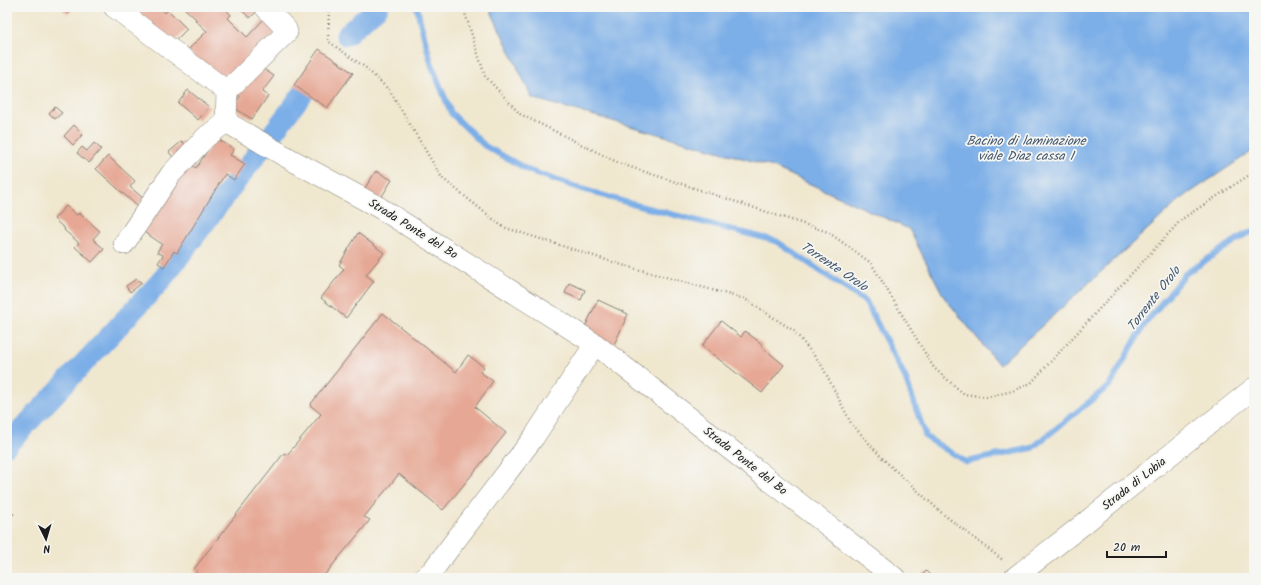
<svg xmlns="http://www.w3.org/2000/svg" width="1261" height="585" font-family="Kalam,sans-serif">
	<style>
		.water { fill: #7baee7; stroke: #4c6582 }
		.lines { fill: none; stroke-linecap: round; stroke-linejoin: round }
		.stream { stroke: #7baee7; stroke-width: 6 }
		.canal { stroke: #7baee7; stroke-width: 21 }
		.building { fill: #e6a794 }
		.minor-casing { stroke: #868276; stroke-width: 22 }
		.path { stroke: #868276; stroke-width: 2.5; stroke-dasharray: 1 3; stroke-linecap: butt }
		.minor { stroke: #fff; stroke-width: 21 }
		.labels { text-anchor: middle; dominant-baseline: central; stroke-width: 3.5; stroke-linejoin: round; paint-order: stroke }
		.street-label { font-size: 12px; fill: #1c1c1c; stroke: #f6f6f2 }
		.water-label { font-size: 13px; font-style: italic; fill: #42566d; stroke: #f6f6f2 }
	</style>
	<rect width="100%" height="100%" fill="#f6f6f2"/>
	<filter id="ink" filterUnits="userSpaceOnUse"><feTurbulence type="fractalNoise" baseFrequency=".025" numOctaves="2"/><feDisplacementMap in="SourceGraphic" scale="8" xChannelSelector="R" yChannelSelector="G"/><feConvolveMatrix kernelMatrix="1 2 1 2 8 2 1 2 1" color-interpolation-filters="sRGB"/></filter>
	<filter id="wash" filterUnits="userSpaceOnUse"><feTurbulence type="fractalNoise" baseFrequency=".012" numOctaves="4" result="noise"/><feDisplacementMap in="SourceGraphic" scale="16" xChannelSelector="R" yChannelSelector="G"/><feGaussianBlur stdDeviation="0.9" result="paint"/><feColorMatrix in="noise" values="0 0 0 0 0 0 0 0 0 0 0 0 0 0 0 0 0 1.4 0 .05"/><feComposite in="paint" operator="in"/></filter>
	<g filter="url(#wash)">
		<rect width="100%" height="100%" fill="#f0e7cf"/>
		<polygon class="water" points="489,7 1254,7 1254,150 1182,198 999,365 944,297 909,229 773,167 532,98"/>
		<g class="lines">
			<polyline class="stream" points="417,7 420,21 432,66 451,113 485,146 530,171 582,189 632,204 776,241 866,302 905,377 926,437 966,462 1032,448 1110,385 1144,325 1185,274 1244,235 1254,231"/>
			<g class="canal">
				<polyline points="346,35 378,7"/>
				<polyline points="7,445 160,282 304,92"/>
			</g>
		</g>
		<g id="blocks">
			<g class="building">
				<polygon points="60,7 78,7 77,9 75,7 68,14"/>
				<polygon points="131,7 160,7 165,13 168,10 187,29 170,46"/>
				<polygon points="183,7 224,7 231,15 228,18 247,37 264,19 277,32 226,83 187,51 207,31 195,20 196,19"/>
				<polygon points="238,7 256,7 259,9 250,18"/>
				<polygon points="319,49 353,73 327,108 294,85"/>
				<polygon points="259,66 274,76 262,92 268,96 252,119 233,107 240,96 232,90"/>
				<polygon points="188,90 209,107 198,120 178,103"/>
				<polygon points="55,107 62,113 55,119 49,113"/>
				<polygon points="74,125 83,134 73,145 64,136"/>
				<polygon points="216,138 234,149 230,155 245,164 234,180 225,174 177,253 174,251 164,267 158,263 163,255 157,252 162,244 144,232 187,163 196,168"/>
				<polygon points="182,141 189,150 175,160 169,152"/>
				<polygon points="94,143 101,149 89,163 77,153 82,147 87,151"/>
				<polygon points="108,156 135,181 130,187 144,199 137,206 96,169"/>
				<polygon points="376,171 392,180 379,201 363,191"/>
				<polygon points="66,206 77,215 79,213 100,231 93,239 104,249 92,262 75,247 79,243 64,230 65,229 54,219"/>
				<polygon points="358,233 384,253 366,275 374,281 346,318 321,298 344,269 339,265"/>
				<polygon points="136,279 142,283 130,292 126,286"/>
				<polygon points="569,283 585,290 581,300 565,293"/>
				<polygon points="598,300 628,314 613,347 583,331"/>
				<polygon points="383,313 456,372 468,355 484,367 480,372 493,381 475,407 506,433 443,510 399,474 364,517 370,520 322,578 192,578 197,572 194,569 284,453 287,455 321,414 310,405"/>
				<polygon points="721,321 741,337 745,331 763,345 762,347 784,365 762,393 702,346"/>
				<polygon points="926,571 933,578 920,578"/>
			</g>
		</g>
	</g>
	<g filter="url(#ink)">
		<use href="#blocks" fill-opacity="0" stroke="#868276" stroke-width="1"/>
		<g class="lines">
			<defs>
				<g id="minor">
					<polyline points="114,7 227,91 226,122"/>
					<polyline points="227,91 287,32 286,29 265,7"/>
					<polyline points="226,122 290,159 380,208 595,344 895,578"/>
					<polyline points="124,244 171,174 206,137 226,122"/>
					<polyline points="424,578 432,571 534,437 595,344"/>
					<polyline points="1014,578 1076,530 1254,388"/>
				</g>
			</defs>
			<use href="#minor" class="minor-casing"/>
			<g class="path">
				<polyline points="329,7 328,41 366,68 390,91 442,178 503,227 622,265 745,299 794,331 821,364 851,423 884,460 943,514 1004,561"/>
				<polyline points="463,7 485,76 520,114 621,164 828,232 871,263 934,368 964,394 987,397 1013,391 1031,383 1182,219 1254,172"/>
				<polyline points="7,503 13,514 7,524"/>
			</g>
			<use href="#minor" class="minor"/>
		</g>
	</g>
	<g class="labels">
		<g class="street-label">
			<text transform="translate(413 229) rotate(32)">Strada Ponte del Bo</text>
			<text transform="translate(745 461) rotate(38)">Strada Ponte del Bo</text>
			<text transform="translate(1134 484) rotate(-38)">Strada di Lobia</text>
		</g>
		<g class="water-label">
			<text x="1026" y="141">Bacino di laminazione<tspan x="1026" dy="15">viale Diaz cassa 1</tspan></text>
			<text transform="translate(834 267) rotate(34)">Torrente Orolo</text>
			<text transform="translate(1154 299) rotate(-52)">Torrente Orolo</text>
		</g>
	</g>
	<rect width="1261" height="585" fill="none" stroke="#f6f6f2" stroke-width="24"/>
	<g transform="translate(46 539) rotate(175)" stroke="#f6f6f2" stroke-width="3" paint-order="stroke">
	<path d="M0-3L7 15L0 10L-7 15Z" fill="#1c1c1c"/>
	<text y="-6" font-size="11" font-weight="bold" text-anchor="middle" fill="#1c1c1c">N</text>
	</g>
	<path d="M1107 551v6h59v-6" fill="none" stroke="#1c1c1c" stroke-width="2"/>
	<text x="1113" y="551" font-size="12" fill="#1c1c1c" stroke="#f6f6f2" stroke-width="3" paint-order="stroke">20 m</text>
</svg>
